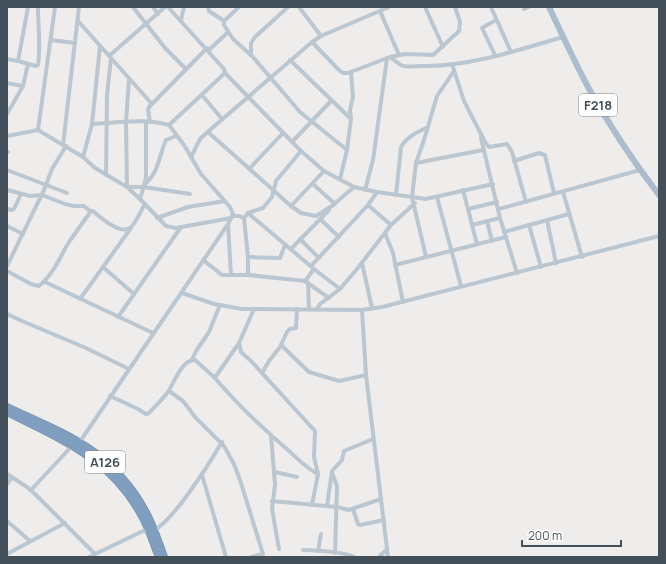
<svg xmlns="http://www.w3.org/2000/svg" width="666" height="564" font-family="Manrope,sans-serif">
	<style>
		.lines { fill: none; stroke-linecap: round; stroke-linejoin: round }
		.highway-casing { stroke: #6b8aaa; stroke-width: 8 }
		.street { stroke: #bbc7d0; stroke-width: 4 }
		.primary { stroke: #aabccd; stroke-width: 6 }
		.highway { stroke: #809fbf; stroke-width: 7 }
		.labels { text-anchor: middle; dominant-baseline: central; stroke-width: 3; stroke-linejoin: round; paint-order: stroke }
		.shield { fill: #fff; stroke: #7b848c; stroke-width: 1 }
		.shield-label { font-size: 13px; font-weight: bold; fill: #43505a }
	</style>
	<rect width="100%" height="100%" fill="#efecec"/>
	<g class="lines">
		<defs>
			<g id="highway">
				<path d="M7 407C36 421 68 433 94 452 113 466 133 488 144 509 153 524 158 541 164 557"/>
				<path d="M7 412C63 440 114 460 144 520 150 531 154 545 159 557"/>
			</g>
		</defs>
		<use href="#highway" class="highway-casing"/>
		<g class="street">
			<polyline points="133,7 165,48 186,69"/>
			<polyline points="153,7 158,14"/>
			<polyline points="168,7 224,69 225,73 301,151 324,171 354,187 377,192 426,199 493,184"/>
			<polyline points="208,7 209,11 224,21"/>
			<polyline points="239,7 224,21 224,25 233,39 252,56 300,112 347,150"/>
			<polyline points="299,7 321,36"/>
			<polyline points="425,7 443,47"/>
			<polyline points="491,7 511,52"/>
			<polyline points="524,9 529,7"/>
			<polyline points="380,11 399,55"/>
			<polyline points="181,20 184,7"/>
			<polyline points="78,21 152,104"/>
			<polyline points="51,40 75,43"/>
			<polyline points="312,42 338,69 343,73 348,73 390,57 405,54 433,55 459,31 460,22 455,7"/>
			<polyline points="209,50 228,32"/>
			<polyline points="251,55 251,43 255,37 288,7"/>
			<polyline points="495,55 482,28 496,20"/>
			<polyline points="109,56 165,7"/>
			<path d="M390 57C394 60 398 64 403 66 408 67 416 66 421 66 469 67 518 50 563 37"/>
			<polyline points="7,59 18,61 28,7"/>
			<polyline points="290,60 351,119"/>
			<path d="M18 61 36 66 38 65C41 45 38 27 38 7"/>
			<polyline points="452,64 464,101 485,142 489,147 507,144 512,152 526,202"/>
			<polyline points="7,83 23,86"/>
			<polyline points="202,95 222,119"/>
			<polyline points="7,114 23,86 28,64"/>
			<polyline points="150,122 148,110 149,107 207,48"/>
			<polyline points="169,125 225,73"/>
			<polyline points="38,130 55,7"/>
			<polyline points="208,132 291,206 301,213 316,216 335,204"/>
			<polyline points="7,136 38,130 83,157 95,168 127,187 140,199 166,226 176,228 231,218"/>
			<polyline points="481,138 500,218 517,273"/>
			<polyline points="292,142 331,101"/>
			<polyline points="63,145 79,7"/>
			<polyline points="7,152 8,152"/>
			<polyline points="83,157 92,124 100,46"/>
			<polyline points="191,157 200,139 211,129 312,42 321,36 389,7"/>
			<polyline points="514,161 539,153 545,155 554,193"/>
			<polyline points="416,163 483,150"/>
			<polyline points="249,169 283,133"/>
			<polyline points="7,170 67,193"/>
			<polyline points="106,175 107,95 111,58"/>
			<polyline points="340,179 347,150 351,119 350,110 353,97 351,72"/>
			<path d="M146 183C159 172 159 155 166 140L176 136"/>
			<polyline points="313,184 335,204"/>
			<polyline points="127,187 126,122 129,79"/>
			<polyline points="127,187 144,187 190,194"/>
			<polyline points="7,190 30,196 42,195 65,204 74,206 84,206 91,212"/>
			<polyline points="365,190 373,160 387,58"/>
			<polyline points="463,190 477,244"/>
			<polyline points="563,192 582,257"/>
			<path d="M396 195 401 147C407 136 418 132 428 127"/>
			<polyline points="437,197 461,286"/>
			<polyline points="140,199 146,178 146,122"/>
			<polyline points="333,205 354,187"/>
			<polyline points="368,205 391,225"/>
			<polyline points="291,206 324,171"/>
			<polyline points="7,209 11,210 14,209 21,194"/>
			<polyline points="468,209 497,202"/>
			<polyline points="499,209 640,170"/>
			<polyline points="248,213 314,269 340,289"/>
			<polyline points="232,216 239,216 244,218"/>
			<polyline points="157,218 188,207 225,201"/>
			<polyline points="320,219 339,237"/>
			<polyline points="547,220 556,263"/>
			<polyline points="487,221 492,241"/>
			<polyline points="228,224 231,275"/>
			<polyline points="472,225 500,218"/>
			<polyline points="529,225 541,267"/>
			<polyline points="7,226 23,234"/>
			<polyline points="504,232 569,214"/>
			<polyline points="385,233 393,253 403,302"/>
			<polyline points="300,239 319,258"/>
			<polyline points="291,249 329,210"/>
			<polyline points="248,257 280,258 285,245"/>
			<polyline points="426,257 412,197 416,163 424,140 437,96 454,71"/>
			<polyline points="203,260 222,275 248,275 305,281 329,298"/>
			<polyline points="362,263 372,308"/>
			<polyline points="395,265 506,237"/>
			<polyline points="7,266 44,190 52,169 66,146"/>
			<polyline points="311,266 368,205 377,192"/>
			<polyline points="103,267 134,294"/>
			<path d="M7 271 31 284 39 286C53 275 60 257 69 242 76 232 84 221 91 211H93C100 217 120 235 130 228 135 225 141 210 145 204"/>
			<polyline points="248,275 248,257 244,218 248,213 263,208 272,197 276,181 301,151"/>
			<polyline points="305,281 314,269"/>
			<polyline points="45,282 153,333"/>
			<polyline points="308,283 309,309"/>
			<polyline points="182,293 214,304 242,309 362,310 382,307 659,236"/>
			<polyline points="80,299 131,228"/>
			<polyline points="317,309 320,304 340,289 357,269 391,225 415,203"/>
			<polyline points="362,310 366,375 388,557"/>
			<polyline points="7,314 22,321 86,348 129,369"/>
			<polyline points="118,317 181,227"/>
			<polyline points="239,343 241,352 251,361 315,431 314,457 318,474 312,505"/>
			<polyline points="281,345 309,372 339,381 366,375"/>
			<polyline points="192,360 196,351 209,332 220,305"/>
			<polyline points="262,373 269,361 280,347 287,332 290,329 296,328 297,309"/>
			<path d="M214 377C237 404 262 428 289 451 298 459 307 469 318 474"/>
			<polyline points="169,391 183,401 190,410 194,416 224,446 234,464 241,483 263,554 251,557"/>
			<path d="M110 396 138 409 146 414 149 413C155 406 163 399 168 392 174 383 182 359 195 360L214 377 216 376 239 343 254 309"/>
			<polyline points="271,435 275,485 272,509 279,549"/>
			<path d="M79 443 228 224 233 214 230 207 201 174 184 145 169 125C144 118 117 123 92 124"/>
			<polyline points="275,472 297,477"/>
			<polyline points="332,473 337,486 335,553"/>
			<polyline points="7,474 27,487 35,494 95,554"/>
			<polyline points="202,475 226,557"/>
			<polyline points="7,484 12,477"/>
			<polyline points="31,490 72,446"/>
			<polyline points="272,501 337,507 349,510 381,499"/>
			<polyline points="327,506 332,471 342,460 344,451 373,439"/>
			<polyline points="353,509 358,524 360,525 384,520"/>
			<polyline points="7,521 30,541"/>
			<path d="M303 550C314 550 346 552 354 557"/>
			<polyline points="318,551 321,534"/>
			<polyline points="7,554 65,523"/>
			<path d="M89 557 143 531C143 531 148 532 149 532 169 529 211 461 222 442"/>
			<polyline points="379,557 387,549"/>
		</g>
		<path class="primary" d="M549 7C562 34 574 61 588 87 609 125 633 161 659 195"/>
		<use href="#highway" class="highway"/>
	</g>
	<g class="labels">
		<g class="shield">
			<rect x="579" y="94" width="38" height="22" rx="3"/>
			<rect x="85" y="451" width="40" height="22" rx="3"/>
		</g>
		<g class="shield-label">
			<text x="598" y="105">F218</text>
			<text x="105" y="462">A126</text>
		</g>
	</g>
	<rect width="666" height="564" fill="none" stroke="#43505a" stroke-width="16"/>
	<path d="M522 540v6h99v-6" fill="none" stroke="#43505a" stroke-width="2"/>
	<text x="528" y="540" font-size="12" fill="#43505a" stroke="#ffffff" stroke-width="3" paint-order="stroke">200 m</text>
</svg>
